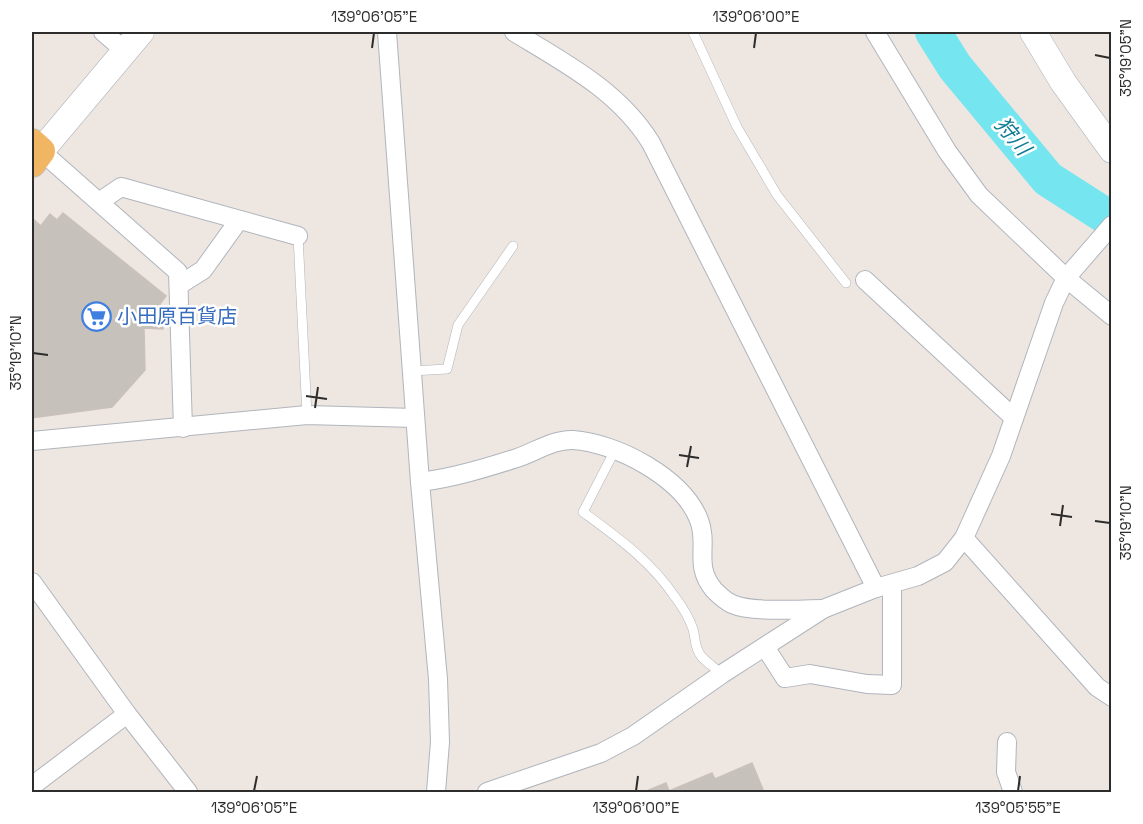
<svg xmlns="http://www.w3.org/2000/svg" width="1143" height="824" font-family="'Space Grotesk','Noto Sans JP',sans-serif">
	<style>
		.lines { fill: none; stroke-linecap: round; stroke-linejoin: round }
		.river { stroke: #75e5ef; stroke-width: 36 }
		.building { fill: #c7c1bb; stroke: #cac1b9; stroke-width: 1.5 }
		.lane-casing { stroke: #b0b5bd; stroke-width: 10 }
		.street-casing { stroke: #b0b5bd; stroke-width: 20 }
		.secondary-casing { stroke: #b0b5bd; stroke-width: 27 }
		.primary-casing { stroke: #c4c4c4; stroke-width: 30 }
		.lane { stroke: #fff; stroke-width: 9 }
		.street { stroke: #fff; stroke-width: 18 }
		.secondary { stroke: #fff; stroke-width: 26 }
		.primary { stroke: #f1b663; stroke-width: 28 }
		.ticks { fill: none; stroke: #2d2d2d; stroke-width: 2 }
		.labels { text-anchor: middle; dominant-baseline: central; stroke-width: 5; stroke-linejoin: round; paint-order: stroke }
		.shop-label { font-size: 20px; fill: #366cbe; stroke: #fff; text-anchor: start }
		.water-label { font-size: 21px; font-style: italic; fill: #0e7d93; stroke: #fff }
		.neatline { fill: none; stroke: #2d2d2d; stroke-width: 2 }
		.ticks-label { font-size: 15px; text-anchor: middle; fill: #2d2d2d }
	</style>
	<rect width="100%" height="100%" fill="#eee6e0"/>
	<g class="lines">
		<polyline class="river" points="933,32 955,67 1048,179 1112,220"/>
	</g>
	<g class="building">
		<polygon points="63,213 166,296 160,304 163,329 144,328 145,370 112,407 32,418 32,237 50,214 57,220"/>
		<polygon points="32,218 41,226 32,237"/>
		<polygon points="752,763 764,792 644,792 666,783 669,791 712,773 715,779"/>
	</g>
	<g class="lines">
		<defs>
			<g id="lane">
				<polyline points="693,32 737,127 777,195 846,283"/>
				<polyline points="298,236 307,415"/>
				<polyline points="411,371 447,369 458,325 513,246"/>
				<path d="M615 450 583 512C617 537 651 561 675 597 682 606 689 618 693 629 696 639 694 647 701 656 706 662 715 668 722 674"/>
			</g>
			<g id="street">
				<polyline points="103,32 125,51"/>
				<polyline points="387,32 420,482 438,679 440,742 436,792"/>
				<path d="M514 32C565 63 619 91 651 143L876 588"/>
				<polyline points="875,32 947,151 979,195 1066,278 1112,316"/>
				<polyline points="41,151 178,272 183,428"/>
				<polyline points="99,202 121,187 298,236"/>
				<polyline points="865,280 1014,418"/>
				<polyline points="179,285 203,270 239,220"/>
				<polyline points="32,441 307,415 415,418"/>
				<path d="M420 482C453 478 485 468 517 458 535 452 554 439 573 440 617 443 683 478 699 520 709 546 693 565 714 590 719 595 725 601 732 604 752 613 799 609 823 609"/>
				<polyline points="964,538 1097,687 1112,697"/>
				<polyline points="32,582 127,714 188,792"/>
				<polyline points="765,647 785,678 810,674 867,684 892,685 892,584"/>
				<polyline points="1007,742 1006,772 1013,792"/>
				<polyline points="32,786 127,714"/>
				<polyline points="487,792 601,753 633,736 722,674 823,609 876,588 918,576 945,562 964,538 1001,456 1054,303 1066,278 1112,225"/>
			</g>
			<g id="secondary">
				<polyline points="1033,32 1063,82 1112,150"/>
				<polyline points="41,151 141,32"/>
			</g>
			<polyline id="primary" points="32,143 41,151 32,163"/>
		</defs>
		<use href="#lane" class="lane-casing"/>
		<use href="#street" class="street-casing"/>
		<use href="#secondary" class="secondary-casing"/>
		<use href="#primary" class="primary-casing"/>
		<use href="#lane" class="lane"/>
		<use href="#street" class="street"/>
		<use href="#secondary" class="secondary"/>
		<use href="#primary" class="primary"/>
	</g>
	<path class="ticks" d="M372 48 374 33M754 48 756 33M1095 55 1110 58M33 353 48 355M306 396 327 399M315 408 318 387M679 455 699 458M687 467 691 446M1051 514 1072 517M1095 521 1110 523M1060 526 1063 505M254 791 257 776M636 791 638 776M1018 791 1020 776"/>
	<defs>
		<symbol id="supermarket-ring" viewBox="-11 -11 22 22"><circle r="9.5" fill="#fff" stroke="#3f7fe0" stroke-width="1.5"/><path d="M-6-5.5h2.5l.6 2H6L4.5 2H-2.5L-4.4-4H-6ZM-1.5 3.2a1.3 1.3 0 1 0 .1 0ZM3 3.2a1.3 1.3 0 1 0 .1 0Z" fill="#3f7fe0"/></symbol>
	</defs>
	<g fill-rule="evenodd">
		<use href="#supermarket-ring" x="80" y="300" width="33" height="33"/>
	</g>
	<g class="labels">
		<g class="shop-label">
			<text x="117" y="316">小田原百貨店</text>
		</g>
		<g class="water-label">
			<text transform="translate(1013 136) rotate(50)">狩川</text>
		</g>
	</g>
	<rect width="1143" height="824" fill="none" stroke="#ffffff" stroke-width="66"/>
	<rect x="33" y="33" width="1077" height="758" class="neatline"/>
	<g class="ticks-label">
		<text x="374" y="22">139°06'05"E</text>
		<text x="756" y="22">139°06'00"E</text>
		<text transform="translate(1126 58) rotate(-90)" y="5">35°19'05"N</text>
		<text transform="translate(16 353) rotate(-90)" y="5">35°19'10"N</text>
		<text transform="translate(1126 523) rotate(-90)" y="5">35°19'10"N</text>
		<text x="254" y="813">139°06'05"E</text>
		<text x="636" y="813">139°06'00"E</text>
		<text x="1018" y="813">139°05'55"E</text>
	</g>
</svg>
